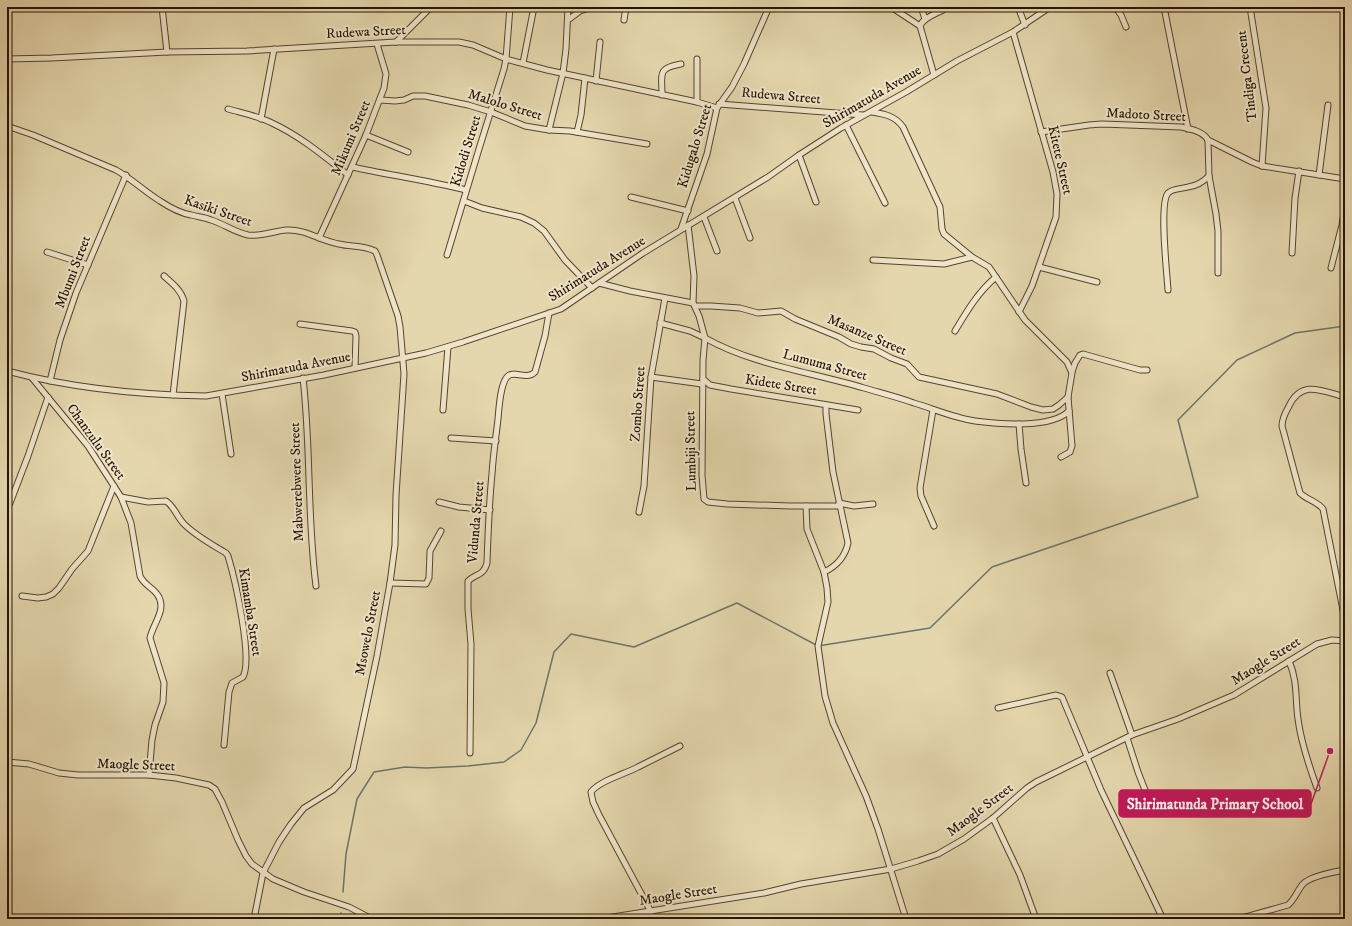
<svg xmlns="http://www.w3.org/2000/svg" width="1352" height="926" font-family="'IM FELL DW Pica',serif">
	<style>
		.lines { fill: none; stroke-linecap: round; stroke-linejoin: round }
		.stream { stroke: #6a766b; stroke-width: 1.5 }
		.minor-casing { stroke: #56442b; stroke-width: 7 }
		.minor { stroke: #eee5ca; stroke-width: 5 }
		.labels { text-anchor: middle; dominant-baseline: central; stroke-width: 4; stroke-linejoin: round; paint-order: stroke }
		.street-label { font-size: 14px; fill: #261300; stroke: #eee5ca }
		.leader { fill: none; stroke: #c2185b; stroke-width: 1.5 }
		.callout-dot { fill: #c2185b; stroke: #eee5ca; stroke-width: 1.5 }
		.callout { fill: #c2185b; stroke: #c2185b; stroke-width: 1.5 }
		.callout-label { font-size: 15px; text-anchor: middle; font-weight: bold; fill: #fff }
	</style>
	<rect width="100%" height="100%" fill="#e5d7ad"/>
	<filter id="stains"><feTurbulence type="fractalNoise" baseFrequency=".005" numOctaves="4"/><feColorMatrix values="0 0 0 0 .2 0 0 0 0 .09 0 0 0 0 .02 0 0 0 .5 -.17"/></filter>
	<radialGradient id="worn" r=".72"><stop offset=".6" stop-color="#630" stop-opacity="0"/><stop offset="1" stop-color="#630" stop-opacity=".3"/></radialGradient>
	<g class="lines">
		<g class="stream">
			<polyline points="343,892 346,854 357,799 374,772 405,767 426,768 468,766 504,762 521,750 536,723 554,652 571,634 634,647 737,603 818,646 930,628 992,567 1198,497 1178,420 1237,360 1295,333 1345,326"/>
			<polyline points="341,919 341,913"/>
		</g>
		<defs>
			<g id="minor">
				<polyline points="162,7 167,52"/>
				<polyline points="786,7 790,7"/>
				<polyline points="891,7 920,26"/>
				<polyline points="921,7 925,19"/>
				<polyline points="1018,7 1025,25"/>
				<polyline points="1115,7 1121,15 1126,27"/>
				<polyline points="1164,7 1188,129"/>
				<polyline points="1250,7 1266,108 1262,166"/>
				<polyline points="568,20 580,11 592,7"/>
				<polyline points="624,20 626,7"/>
				<polyline points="1013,32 1053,172 1057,194 1056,217 1032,286 1019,312"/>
				<polyline points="396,42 431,7"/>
				<polyline points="7,59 52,58 167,52 247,51 396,42 459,42 473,45 506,59 547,70 697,102 717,108"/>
				<polyline points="697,59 697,102"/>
				<polyline points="523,63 534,7"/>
				<path d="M934 75 920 26C923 18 935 14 943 10L944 7"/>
				<polyline points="596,81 600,42"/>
				<path d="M662 95C662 74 657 68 681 64"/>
				<polyline points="380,100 395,101 404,100 413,96 425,96 468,105 491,112 525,126 549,130 570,131 647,144"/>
				<polyline points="719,104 863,115"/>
				<path d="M228 109C242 113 258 116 272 123 300 136 324 156 348 175"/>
				<path d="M872 112C885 114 895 116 903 127L940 207 942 229 944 234 972 257 989 267 1025 320 1067 362 1072 373 1068 397 1072 446 1070 452 1061 457"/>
				<polyline points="261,119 274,49"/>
				<polyline points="846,125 885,203"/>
				<path d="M7 126 33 135 116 170C132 179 145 192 160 201 169 207 180 213 191 215 198 217 204 217 211 220 224 224 234 232 248 235 261 237 273 231 287 230 305 229 321 241 339 244 351 247 363 245 375 251L377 255 398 316 400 327 404 374 396 495 395 545 390 583 377 656 353 769 333 790 304 808 291 824 279 842 263 873 254 919"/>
				<polyline points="549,130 563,73 566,49 568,7"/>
				<polyline points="577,132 581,115 585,78"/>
				<path d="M1041 132 1089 125 1102 124 1181 127C1190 129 1203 131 1208 140L1209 176 1216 214 1218 231V273"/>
				<polyline points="366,135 408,152"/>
				<polyline points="1208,140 1252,162 1262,166 1345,179"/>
				<polyline points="799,155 816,202"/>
				<path d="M352 167C390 175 429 181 466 190"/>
				<polyline points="1319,175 1328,105"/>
				<polyline points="631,197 688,211"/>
				<polyline points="735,198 750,238"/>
				<polyline points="464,201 482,208 521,217 534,223 544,231 565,260 592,288"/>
				<polyline points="704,217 717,251"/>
				<polyline points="688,225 694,276 693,303"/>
				<polyline points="681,229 707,154 717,108 732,87 744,64 769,7"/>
				<polyline points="319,238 366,135 384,88 386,74 377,44"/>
				<polyline points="47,252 88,265"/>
				<polyline points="1292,253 1295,198 1299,171"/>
				<polyline points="447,255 479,149 504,69 506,59 510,7"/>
				<polyline points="873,260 944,264 972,257"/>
				<polyline points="1039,267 1097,282"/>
				<polyline points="1331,268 1342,225 1345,207"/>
				<path d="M164 276C172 283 181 290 184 301L173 395"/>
				<path d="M599 283 630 291 693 303 699 316 705 338C753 365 811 372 864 388 881 393 897 397 914 403 934 409 954 418 975 421 998 424 1051 429 1069 411"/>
				<path d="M1168 290C1167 274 1159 203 1168 193 1173 188 1182 189 1188 187 1197 186 1203 182 1209 176"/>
				<polyline points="695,306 711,306 740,308 758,313 781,311 795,319 839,337 851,344 861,347 874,349 891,358 907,364 919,377 997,394 1031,407 1043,410 1053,409 1059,405 1068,397"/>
				<polyline points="660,323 690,331 705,338 703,360 702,475 704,499 708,502 727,504 790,506 840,506"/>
				<polyline points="300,324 352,331 355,332 356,336 355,368"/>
				<path d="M955 331C967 311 978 292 996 277"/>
				<path d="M7 371C71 388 140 395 206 396L324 375 426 353 463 342 561 309 643 253 768 177 799 155 841 128 906 92 957 61 1013 32 1050 7"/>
				<polyline points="1072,372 1075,363 1080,355 1083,354 1140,370 1147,370"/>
				<polyline points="651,377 702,384"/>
				<path d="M32 378 88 446 121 497 131 523 140 576C144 585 152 587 157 594 168 609 153 623 150 638L164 683 163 702 155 725 152 740 149 775"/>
				<path d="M303 378C311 447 307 517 316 586"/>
				<polyline points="703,379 710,385 731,389 858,410"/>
				<polyline points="50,381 60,340 76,293 126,175"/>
				<polyline points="222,394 231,454"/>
				<path d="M1345 397C1322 391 1302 379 1289 406 1285 413 1282 419 1282 426L1300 493C1307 500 1317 501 1323 509L1345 620"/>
				<polyline points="443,410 448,347"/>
				<polyline points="933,410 920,488 921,496 934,526"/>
				<polyline points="1019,424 1021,449 1026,483"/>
				<polyline points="451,438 496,441"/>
				<path d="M121 497 148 502 166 501C174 506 177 517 184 524 196 536 211 544 226 553L228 556C235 579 253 658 243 677L232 683 229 692 224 745"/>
				<polyline points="439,502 459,507 490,510"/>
				<polyline points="839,503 854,506 873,504"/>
				<polyline points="806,506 807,529 824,572 827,588 828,602 818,646 825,696 833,723 866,796 878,829 906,919"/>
				<polyline points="7,507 10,503 28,456 48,397"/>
				<polyline points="639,512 644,486 651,377 665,298"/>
				<path d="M824 572C837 566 845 557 848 543L833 472 826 414V405"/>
				<polyline points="390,583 426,584 429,578 430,551 441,531"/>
				<polyline points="22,596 38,598 46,597 53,594 59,588 72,569 88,551 114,486"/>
				<path d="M1289 661C1298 682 1295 698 1298 719 1301 743 1309 766 1317 788"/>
				<polyline points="1110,673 1132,735"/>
				<polyline points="998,708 1056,695 1062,697 1101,790 1163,919"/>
				<polyline points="1127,738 1138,772 1154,813"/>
				<path d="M470 753 471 644 468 609V581C476 573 483 577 487 563 488 534 489 504 492 474 493 456 496 437 498 419 499 409 500 385 507 377 513 369 526 381 535 372L545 336 549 313"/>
				<polyline points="7,762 29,764 59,773 78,775 149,775 176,778 209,785 215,789 222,802 238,840 246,856 252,864 273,879 304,892 349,907 372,919"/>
				<polyline points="993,818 1020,875 1036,919"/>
				<polyline points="600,919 764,893 801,884 891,869 918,861 938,854 964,839 993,818 1027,788 1036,782 1132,735 1178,719 1234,695 1317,644 1332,640 1345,641"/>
				<path d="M652 919 650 910 599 815 593 802 591 792C599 781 625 774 638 767 652 760 666 753 680 746"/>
				<path d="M1238 919 1288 905C1295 899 1297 891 1303 884 1310 876 1334 872 1345 870"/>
			</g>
		</defs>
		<use href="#minor" class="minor-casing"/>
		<use href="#minor" class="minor"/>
	</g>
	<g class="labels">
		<g class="street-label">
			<text transform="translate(366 32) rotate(-3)">Rudewa Street</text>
			<text transform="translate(1247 76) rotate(-97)">Tindiga Crecent</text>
			<text transform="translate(781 96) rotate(5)">Rudewa Street</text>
			<text transform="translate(872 97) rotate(-30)">Shirimatuda Avenue</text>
			<text transform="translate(505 105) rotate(17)">Malolo Street</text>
			<text transform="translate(1146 115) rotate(3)">Madoto Street</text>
			<text transform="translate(351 138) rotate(-67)">Mikumi Street</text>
			<text transform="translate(695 146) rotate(-73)">Kidugalo Street</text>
			<text transform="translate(466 151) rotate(-73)">Kidodi Street</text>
			<text transform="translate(1060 160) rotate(77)">Kitete Street</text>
			<text transform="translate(218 211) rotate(19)">Kasiki Street</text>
			<text transform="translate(597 269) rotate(-32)">Shirimatuda Avenue</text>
			<text transform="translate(73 272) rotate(-69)">Mbumi Street</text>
			<text transform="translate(867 335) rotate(23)">Masanze Street</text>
			<text transform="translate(825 365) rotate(15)">Lumuma Street</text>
			<text transform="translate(296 367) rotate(-11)">Shirimatuda Avenue</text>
			<text transform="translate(781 385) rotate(9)">Kidete Street</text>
			<text transform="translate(638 404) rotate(-86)">Zombo Street</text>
			<text transform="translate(96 442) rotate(54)">Chanzulu Street</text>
			<text transform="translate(691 451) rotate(-91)">Lumbiji Street</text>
			<text transform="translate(297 482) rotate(-92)">Mabwerebwere Street</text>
			<text transform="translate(476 522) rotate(-85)">Vidunda Street</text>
			<text transform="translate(250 612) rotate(81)">Kimamba Street</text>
			<text transform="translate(368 633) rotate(-79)">Msowelo Street</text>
			<text transform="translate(1266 661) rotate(-32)">Maogle Street</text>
			<text transform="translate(136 765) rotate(2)">Maogle Street</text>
			<text transform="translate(980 810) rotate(-37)">Maogle Street</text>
			<text transform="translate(678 895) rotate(-9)">Maogle Street</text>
		</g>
	</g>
	<path class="leader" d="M1330 751L1311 804"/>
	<circle class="callout-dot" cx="1330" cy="751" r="4"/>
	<rect class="callout" x="1119" y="790" width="192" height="27" rx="4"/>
	<g class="callout-label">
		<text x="1215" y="809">Shirimatunda Primary School</text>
	</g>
	<rect width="1352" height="926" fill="none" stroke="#e5d7ad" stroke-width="24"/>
	<rect x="8" y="8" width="1336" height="910" fill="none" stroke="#261300" stroke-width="2"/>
	<rect x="12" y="12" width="1328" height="902" fill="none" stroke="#261300"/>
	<rect width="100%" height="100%" filter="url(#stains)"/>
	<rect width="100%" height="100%" fill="url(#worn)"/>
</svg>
